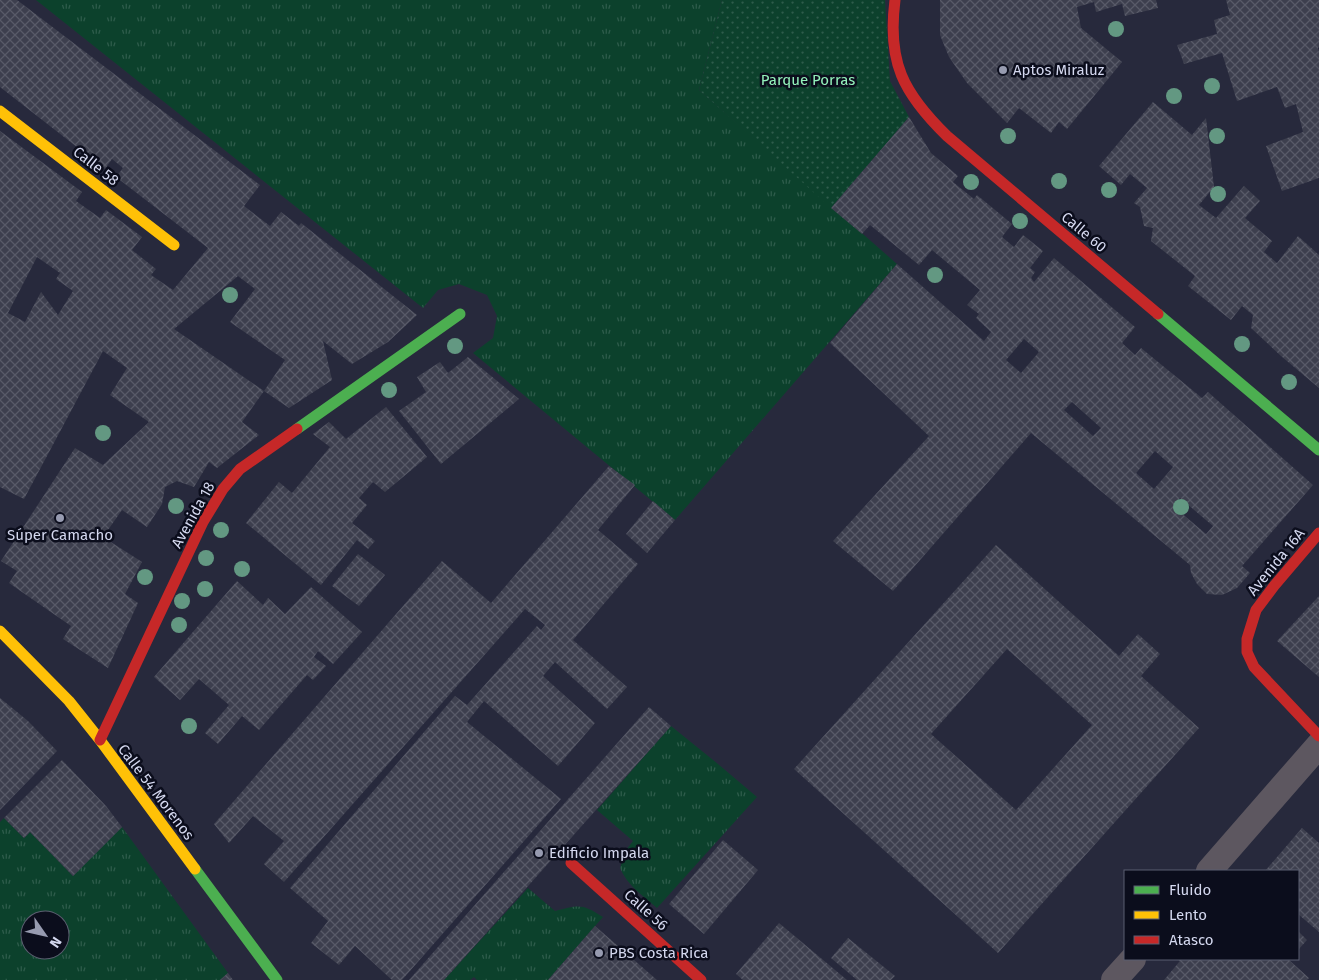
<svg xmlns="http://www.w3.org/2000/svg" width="1319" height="980" font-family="'Fira Sans',sans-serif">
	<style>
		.grass { fill: url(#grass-tufts); fill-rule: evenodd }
		.park { fill: url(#park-dots) }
		.building { fill: url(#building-cross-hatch); fill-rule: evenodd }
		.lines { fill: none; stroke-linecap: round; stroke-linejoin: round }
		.street { stroke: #5d5760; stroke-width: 26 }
		.fast { stroke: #4caf50; stroke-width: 11 }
		.slow { stroke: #ffc107; stroke-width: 11 }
		.jam { stroke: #c62828; stroke-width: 11 }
		.tree { fill: #639882 }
		.poi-dot { fill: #979bb0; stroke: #0b0d1c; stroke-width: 2 }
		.labels { text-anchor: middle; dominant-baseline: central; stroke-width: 5; stroke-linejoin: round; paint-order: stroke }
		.poi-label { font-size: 15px; fill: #d4d8ef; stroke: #0b0d1c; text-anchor: start }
		.park-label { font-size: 15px; fill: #94f2bb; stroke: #0b0d1c }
		.street-label { font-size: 15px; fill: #d4d8ef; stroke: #0b0d1c }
	</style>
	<defs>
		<pattern id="grass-tufts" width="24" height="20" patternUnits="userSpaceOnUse" patternTransform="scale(1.25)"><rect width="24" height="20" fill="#0c412c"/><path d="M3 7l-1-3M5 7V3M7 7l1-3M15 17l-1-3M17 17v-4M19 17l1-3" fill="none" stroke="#2e5c4b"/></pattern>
		<pattern id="park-dots" width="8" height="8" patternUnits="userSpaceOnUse" patternTransform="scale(1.25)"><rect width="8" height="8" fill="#0c412c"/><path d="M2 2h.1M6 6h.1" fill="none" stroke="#2e5c4b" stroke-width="1.8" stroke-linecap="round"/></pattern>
		<pattern id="building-cross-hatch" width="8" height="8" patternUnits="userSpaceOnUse" patternTransform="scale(1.25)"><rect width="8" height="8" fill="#3d3f4e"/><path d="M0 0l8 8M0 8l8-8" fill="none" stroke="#585a68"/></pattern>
	</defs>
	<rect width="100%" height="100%" fill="#27293c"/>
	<g class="grass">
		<polygon points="36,0 722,0 699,90 897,264 675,520 473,353 493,338 497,316 487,295 459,284 438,290 423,308"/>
		<path d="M671 726 718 764 757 797 657 908C643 896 627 885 620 868L626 850 633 841 597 810Z"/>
		<path d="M4 818 24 838 30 832 73 876 122 827 228 973 220 980H0V822ZM30 920H60V950H30Z"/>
		<path d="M528 888 555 911C578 905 582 903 603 917L548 980H477L474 977 470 980H444Z"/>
	</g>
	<polygon class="park" points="722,0 885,0 890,81 909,117 831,208 699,90"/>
	<g class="building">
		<path d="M0 0H17L260 185 244 206 270 226 281 212 299 226 301 223 417 315 388 342 352 364 323 341 332 380 289 408 264 391 285 360 230 322 255 289 238 276 174 329 264 391 242 422 259 435 217 468 209 462 194 487 177 481 165 487 162 504 147 527 122 510 103 537 142 562 125 594 138 603 108 668 63 639 71 626 9 583 17 571 1 561 75 448 103 465 149 422 110 395 127 368 103 351 24 499 0 487V131L82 192 76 201 100 218 106 210 142 237 132 250 156 269 151 275 173 290 208 248 116 177 123 168 112 159 105 169 0 87ZM37 257 60 273 56 279 73 291 58 315 41 292 25 322 8 313Z"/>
		<polygon points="940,0 1156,0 1158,8 1125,16 1122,4 1096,12 1094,2 1077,7 1081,28 1122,62 1067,129 1059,122 1051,133 1019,108 1007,123 967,83 949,57 940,35"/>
		<polygon points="1226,0 1319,0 1319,47 1318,48 1319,52 1319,178 1282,191 1266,146 1303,132 1296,104 1285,108 1277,87 1237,101 1222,53 1184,64 1177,45 1217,34 1214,20 1230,15"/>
		<polygon points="1153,102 1192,135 1206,118 1214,187 1199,205 1216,218 1244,186 1260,201 1245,218 1272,241 1264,252 1277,263 1298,236 1319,255 1319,388 1281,356 1251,328 1253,315 1242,306 1231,320 1188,286 1195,276 1151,241 1153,228 1144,226 1140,207 1134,203 1147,188 1130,174 1121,185 1099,166"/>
		<path d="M909 117 931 153 958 176 953 182 974 199 977 195 1012 224 1002 237 1014 247 1023 235 1043 251 1030 268 1035 272 1031 278 1034 282 1054 258 1135 327 1122 343 1135 355 1141 348 1202 398 1208 392 1313 485 1242 566 1250 573 1237 588 1222 595 1207 594 1197 584 1191 573 1190 565 1031 433 893 591 833 541 929 436 830 343 897 264 984 341 991 332 976 318 979 314 967 305 980 290 932 250 919 265 870 225 862 234 831 208ZM1024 339 1039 352 1021 373 1006 360ZM1072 402 1101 428 1093 436 1064 410ZM1155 451 1173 467 1154 489 1136 473ZM1180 498 1213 526 1206 534 1173 506Z"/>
		<polygon points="468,357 519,399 441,464 399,411 426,392 417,377 440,362 448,373"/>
		<polygon points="386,407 427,457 385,492 373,482 359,498 367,505 352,523 375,541 368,549 357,540 321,585 246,523 279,482 292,493 330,447 313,434 329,422 346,439"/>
		<polygon points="609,466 635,485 598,530 638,564 573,640 627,687 607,709 555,662 543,676 595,723 558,766 484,701 467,722 561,799 402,980 392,980 355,946 339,965 311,943 328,921 290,888 455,696 467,705 537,626 541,630 545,625 525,609 284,882 264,864 284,841 253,816 229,843 214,824 442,561 491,603"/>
		<polygon points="653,501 675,520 647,553 626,534"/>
		<path d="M996 545 1119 656 1138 634 1160 654 1141 676 1199 728 998 953 794 769ZM1007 649 1092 725 1016 810 931 734Z"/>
		<polygon points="358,554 385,575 359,606 332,586"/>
		<polygon points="237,581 263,605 268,598 285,614 311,587 362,632 333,664 318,651 314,657 326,666 313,680 307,675 259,730 242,716 218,744 205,733 229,705 199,679 180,700 154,677"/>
		<polygon points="1319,596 1319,677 1277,641"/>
		<polygon points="0,698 28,721 57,751 0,810"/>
		<polygon points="649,707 671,726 444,980 409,980"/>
		<polygon points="62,760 106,806 122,827 73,876 30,832 24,838 4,818"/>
		<polygon points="1302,828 1319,843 1319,932 1298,914 1298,871 1265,871"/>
		<polygon points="723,840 758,870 704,934 669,904"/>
		<polygon points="779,923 847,980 743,980 736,974"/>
		<polygon points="595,926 657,980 548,980"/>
		<polygon points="1298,931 1307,940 1298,950"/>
		<polygon points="848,938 895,976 891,980 857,980 831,958"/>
		<polygon points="1177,959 1290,959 1289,960 1309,978 1307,980 1164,980 1180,961"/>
		<polygon points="228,973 233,980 220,980"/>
	</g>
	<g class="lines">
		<g class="street">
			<polyline points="1209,871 1319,745"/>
			<polyline points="1114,980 1133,959"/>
		</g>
		<g class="fast">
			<polyline points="1158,314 1319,450"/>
			<polyline points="297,429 460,314"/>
			<polyline points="195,869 277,980"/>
		</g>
		<g class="slow">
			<polyline points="0,111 174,245"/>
			<polyline points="0,631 69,701 100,740 195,869"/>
		</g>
		<g class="jam">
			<path d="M895 0C887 62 903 93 947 136L1158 314"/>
			<polyline points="1319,533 1274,586 1256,610 1247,639 1247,652 1254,667 1319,736"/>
			<polyline points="100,740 203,522 223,489 240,469 297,429"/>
			<polyline points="571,863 701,980"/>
		</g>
	</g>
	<g class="tree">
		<circle cx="1116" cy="29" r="8"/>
		<circle cx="1212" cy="86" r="8"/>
		<circle cx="1174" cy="96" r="8"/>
		<circle cx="1008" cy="136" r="8"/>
		<circle cx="1217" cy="136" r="8"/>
		<circle cx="1059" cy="181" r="8"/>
		<circle cx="971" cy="182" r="8"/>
		<circle cx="1109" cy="190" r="8"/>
		<circle cx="1218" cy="194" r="8"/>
		<circle cx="1020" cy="221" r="8"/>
		<circle cx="935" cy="275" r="8"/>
		<circle cx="230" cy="295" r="8"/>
		<circle cx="1242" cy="344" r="8"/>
		<circle cx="455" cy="346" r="8"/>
		<circle cx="1289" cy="382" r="8"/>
		<circle cx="389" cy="390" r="8"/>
		<circle cx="103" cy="433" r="8"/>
		<circle cx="176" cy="506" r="8"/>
		<circle cx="1181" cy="507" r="8"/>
		<circle cx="221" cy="530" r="8"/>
		<circle cx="206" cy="558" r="8"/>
		<circle cx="242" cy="569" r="8"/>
		<circle cx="145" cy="577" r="8"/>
		<circle cx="205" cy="589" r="8"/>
		<circle cx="182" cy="601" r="8"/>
		<circle cx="179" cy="625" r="8"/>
		<circle cx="189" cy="726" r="8"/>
	</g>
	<g class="poi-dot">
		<circle cx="1003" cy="70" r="5"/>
		<circle cx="60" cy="518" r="5"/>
		<circle cx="539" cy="853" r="5"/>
		<circle cx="599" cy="953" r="5"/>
	</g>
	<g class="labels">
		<g class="poi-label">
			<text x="1013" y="70">Aptos Miraluz</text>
			<text x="60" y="535" text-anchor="middle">Súper Camacho</text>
			<text x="549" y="853">Edificio Impala</text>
			<text x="609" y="953">PBS Costa Rica</text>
		</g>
		<g class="park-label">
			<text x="808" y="80">Parque Porras</text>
		</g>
		<g class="street-label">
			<text transform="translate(96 166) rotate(38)">Calle 58</text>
			<text transform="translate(1084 232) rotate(40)">Calle 60</text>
			<text transform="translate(193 515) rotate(-61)">Avenida 18</text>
			<text transform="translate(1276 562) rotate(-51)">Avenida 16A</text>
			<text transform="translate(156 792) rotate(53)">Calle 54 Morenos</text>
			<text transform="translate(646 910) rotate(42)">Calle 56</text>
		</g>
	</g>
	<rect x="1124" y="870" width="175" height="90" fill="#0b0d1c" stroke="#5b5e70"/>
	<rect x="1134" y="886" width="25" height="8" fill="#4caf50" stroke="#5b5e70"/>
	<text x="1169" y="895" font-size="15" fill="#d4d8ef">Fluido</text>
	<rect x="1134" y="911" width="25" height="8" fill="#ffc107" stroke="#5b5e70"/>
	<text x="1169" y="920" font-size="15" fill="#d4d8ef">Lento</text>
	<rect x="1134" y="936" width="25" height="8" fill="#c62828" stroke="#5b5e70"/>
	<text x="1169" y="945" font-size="15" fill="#d4d8ef">Atasco</text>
	<g transform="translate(45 935) rotate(124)"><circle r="24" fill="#0b0d1c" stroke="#5b5e70"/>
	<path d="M0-4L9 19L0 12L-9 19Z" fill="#979bb0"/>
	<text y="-8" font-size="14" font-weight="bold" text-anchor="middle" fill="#d4d8ef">N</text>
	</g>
</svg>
